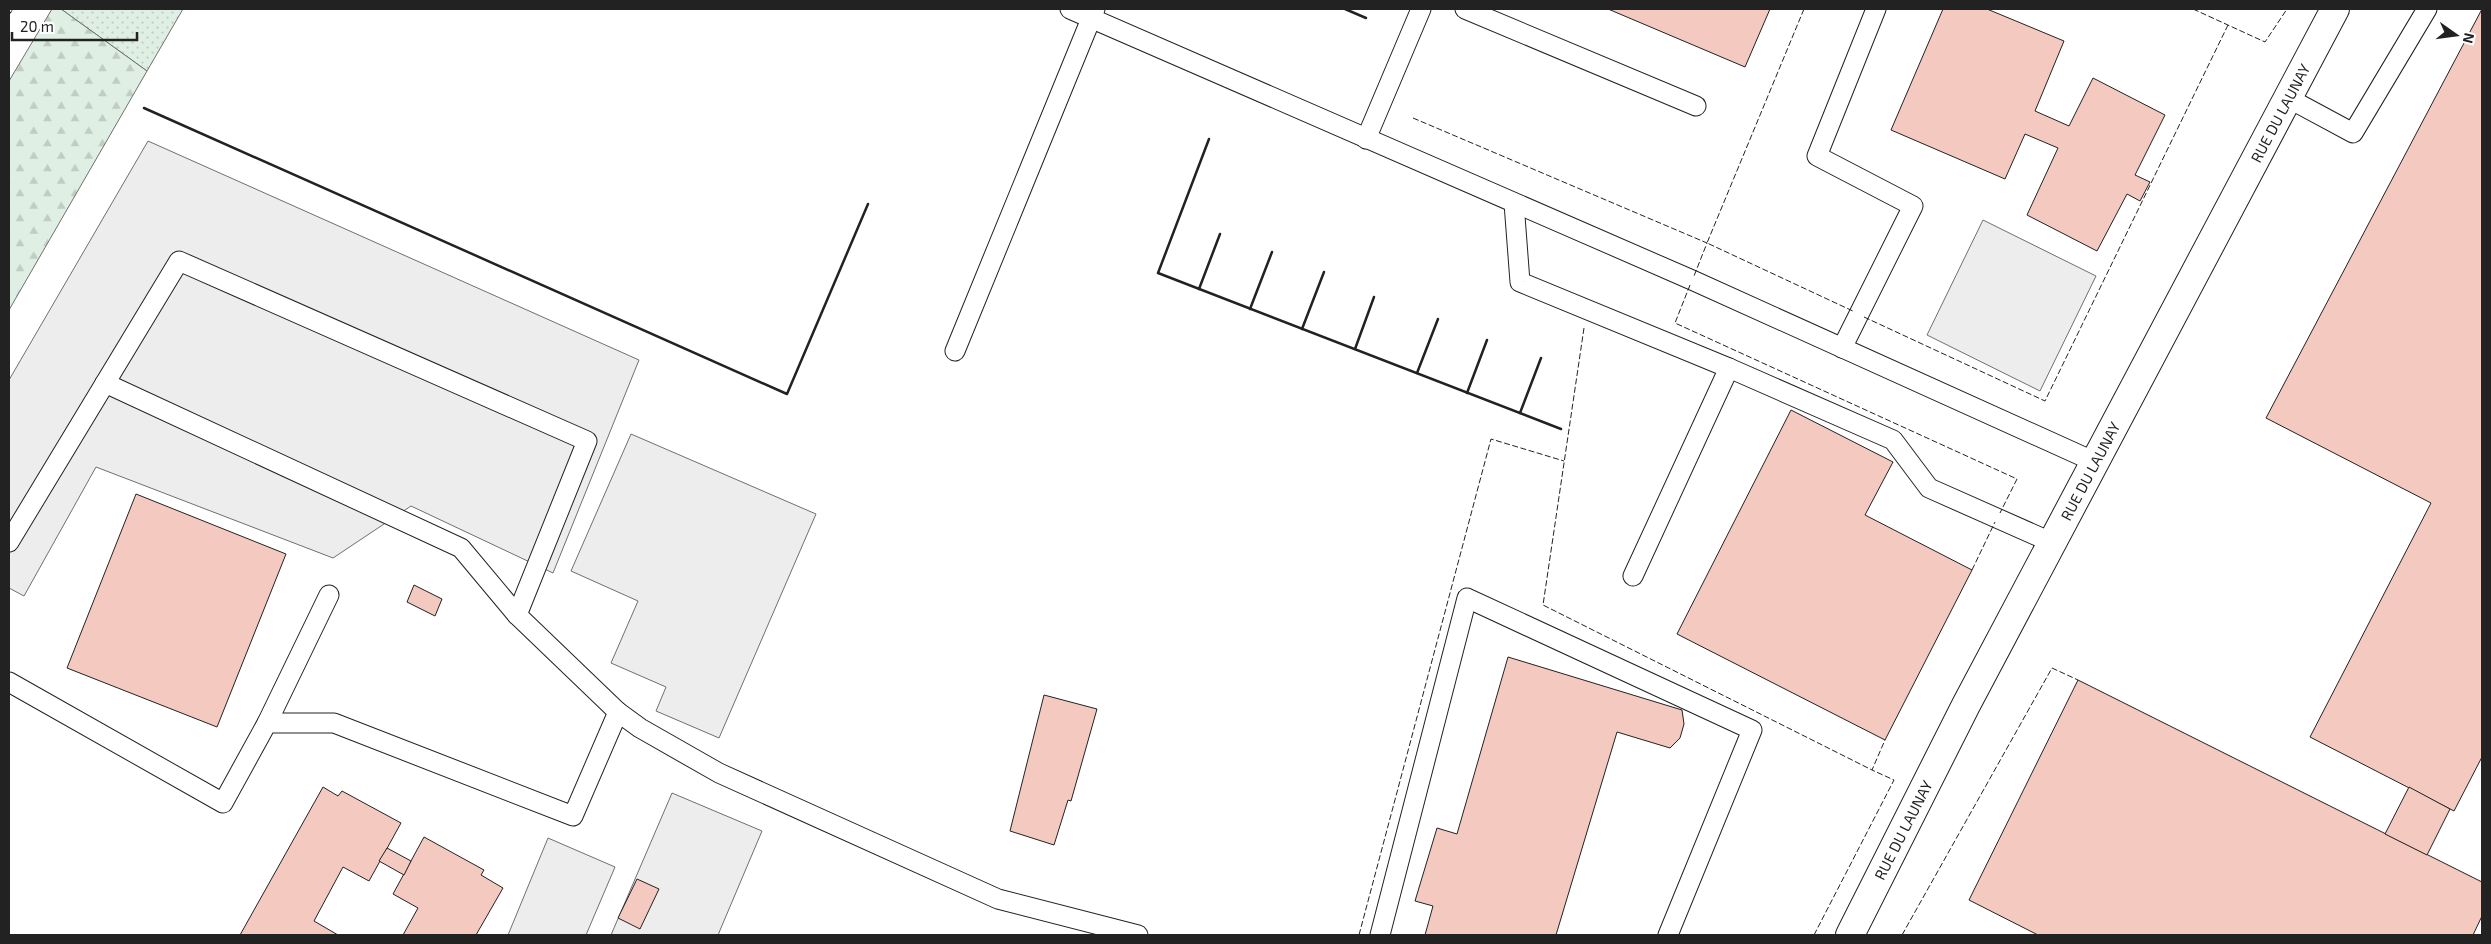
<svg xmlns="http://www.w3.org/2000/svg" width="2491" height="944" font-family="'Exo 2',sans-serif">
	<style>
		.grass { fill: url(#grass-dots); stroke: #6f6f6f }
		.forest { fill: url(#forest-firs); stroke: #6f6f6f }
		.parking { fill: #ededed; stroke: #6f6f6f }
		.building { fill: #f3c9c0; stroke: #222 }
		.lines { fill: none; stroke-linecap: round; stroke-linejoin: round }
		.lane-casing { stroke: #222; stroke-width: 21 }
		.street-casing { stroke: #222; stroke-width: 30 }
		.lane { stroke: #fff; stroke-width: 19 }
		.street { stroke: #fff; stroke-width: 28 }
		.rail-casing { stroke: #222; stroke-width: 5.5 }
		.rail { stroke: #fff; stroke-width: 4; stroke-dasharray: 11; stroke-linecap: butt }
		.fence { stroke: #222; stroke-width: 1; stroke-dasharray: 6 2.5; stroke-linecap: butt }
		.wall { stroke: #222; stroke-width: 2.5 }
		.labels { text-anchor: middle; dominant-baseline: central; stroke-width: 4; stroke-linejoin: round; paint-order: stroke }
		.street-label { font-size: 15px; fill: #222; stroke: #fff }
	</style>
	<defs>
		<pattern id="grass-dots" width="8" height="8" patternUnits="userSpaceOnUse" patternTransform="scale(1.25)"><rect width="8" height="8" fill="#e0efe3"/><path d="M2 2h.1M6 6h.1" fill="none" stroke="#c0cdc2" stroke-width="1.8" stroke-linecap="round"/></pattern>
		<pattern id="forest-firs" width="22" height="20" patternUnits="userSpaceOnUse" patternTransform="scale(1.25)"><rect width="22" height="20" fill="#e0efe3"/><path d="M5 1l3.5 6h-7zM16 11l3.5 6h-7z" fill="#c0cdc2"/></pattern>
	</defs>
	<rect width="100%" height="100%" fill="#fff"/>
	<polygon class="grass" points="61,9 183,9 147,71"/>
	<polygon class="forest" points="52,9 61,9 147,71 9,310 9,81"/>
	<g class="parking">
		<polygon points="148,141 639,360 553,573 411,506 333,558 96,467 24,596 9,588 9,380"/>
		<polygon points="1983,220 2096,276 2040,391 1927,335"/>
		<polygon points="631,434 816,514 719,738 656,711 666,687 611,663 638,601 571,571"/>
		<polygon points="672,793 762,831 718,935 611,935"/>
		<polygon points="548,838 615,867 586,935 508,935"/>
	</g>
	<g class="building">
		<polygon points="1608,9 1770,9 1745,67"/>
		<polygon points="1943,9 1987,9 2064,41 2035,111 2069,126 2093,78 2165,115 2135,175 2150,182 2140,201 2127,194 2097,251 2027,215 2058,148 2025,134 2005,179 1891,130"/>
		<polygon points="2482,9 2482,757 2454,811 2310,737 2431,503 2266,418"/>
		<polygon points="1791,410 1893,462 1865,515 1972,570 1885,740 1677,634"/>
		<polygon points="136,494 286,554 217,727 67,668"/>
		<polygon points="414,585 442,599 435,616 407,602"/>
		<polygon points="1508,657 1682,710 1684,724 1680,738 1670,748 1617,732 1556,935 1425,935 1433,906 1415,901 1437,828 1457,834"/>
		<polygon points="2078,680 2482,882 2482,916 2473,935 2038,935 1969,900"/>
		<polygon points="1044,695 1097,709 1071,801 1068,800 1054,845 1010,831"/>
		<polygon points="323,787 338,796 342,791 401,823 369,881 343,867 314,921 338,935 240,935"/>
		<polygon points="2409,787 2450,809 2427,855 2385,834"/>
		<polygon points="424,837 484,870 481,875 503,888 476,935 403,935 418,908 393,894"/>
		<polygon points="387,848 411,861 404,875 379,861"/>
		<polygon points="637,879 659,889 640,929 618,918"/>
	</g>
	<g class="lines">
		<defs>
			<g id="lane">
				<polyline points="1070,9 1692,280 2095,462"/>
				<polyline points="1465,9 1696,106"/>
				<polyline points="2288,98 2353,133 2427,9"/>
				<polyline points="1366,139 1421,9"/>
				<polyline points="1514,203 1520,282 1729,368 1893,440 1929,488 2053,543"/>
				<polyline points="1842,348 1913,206 1817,156 1876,9"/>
				<polyline points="955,351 1095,9"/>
				<polyline points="105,383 461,548 517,615 618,712"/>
				<polyline points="9,542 179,261 587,441 517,615"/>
				<polyline points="1633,576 1729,368"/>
				<polyline points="9,682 223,803 267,723 334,723 573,816 618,712 640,728 719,773 998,899 1138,935"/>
				<polyline points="267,723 329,595"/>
				<polyline points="1380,935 1467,598 1752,730 1668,935"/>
			</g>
			<polyline id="street" points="1850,935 1966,705 2335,9"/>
		</defs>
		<use href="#lane" class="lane-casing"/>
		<use href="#street" class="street-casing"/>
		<use href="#lane" class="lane"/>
		<use href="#street" class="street"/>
		<defs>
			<polyline id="rail" points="9,11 10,9"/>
		</defs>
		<use href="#rail" class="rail-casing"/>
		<use href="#rail" class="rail"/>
		<g class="fence">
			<polyline points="1804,9 1707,243 1855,312"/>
			<polyline points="2193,9 2265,42 2287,9"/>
			<polyline points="1413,118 1707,243 1694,276"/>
			<polyline points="1690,285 1675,323 2017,479 2000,513"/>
			<polyline points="1864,317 2045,401 2228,25"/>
			<polyline points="1584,328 1543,605 1872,770 1885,740"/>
			<polyline points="1972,570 1995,522"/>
			<polyline points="1359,935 1491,439 1564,461"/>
			<polyline points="1814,935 1894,780 1872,770"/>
			<polyline points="1902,935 2052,668 2078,680"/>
		</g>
		<g class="wall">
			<polyline points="1345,9 1366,18"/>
			<polyline points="144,108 787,394 868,204"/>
			<polyline points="1209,139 1158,273 1561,429"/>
			<polyline points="1199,289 1220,234"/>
			<polyline points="1250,309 1272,252"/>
			<polyline points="1302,329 1324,272"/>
			<polyline points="1355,349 1374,297"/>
			<polyline points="1417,373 1438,319"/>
			<polyline points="1467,393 1487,340"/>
			<polyline points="1520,413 1541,358"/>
		</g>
	</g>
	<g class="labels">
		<g class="street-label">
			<text transform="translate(2280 113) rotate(-62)">RUE DU LAUNAY</text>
			<text transform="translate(2090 471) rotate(-62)">RUE DU LAUNAY</text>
			<text transform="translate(1903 830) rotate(-63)">RUE DU LAUNAY</text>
		</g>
	</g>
	<rect width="2491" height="944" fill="none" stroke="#222222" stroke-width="20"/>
	<g transform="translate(2456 35) rotate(104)" stroke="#ffffff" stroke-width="4" paint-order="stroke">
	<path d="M0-4L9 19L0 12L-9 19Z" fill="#222222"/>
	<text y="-8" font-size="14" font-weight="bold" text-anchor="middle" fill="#222222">N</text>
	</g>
	<path d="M12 32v8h125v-8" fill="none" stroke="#222222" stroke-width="2.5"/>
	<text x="20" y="32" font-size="15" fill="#222222" stroke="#ffffff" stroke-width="4" paint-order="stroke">20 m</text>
</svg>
